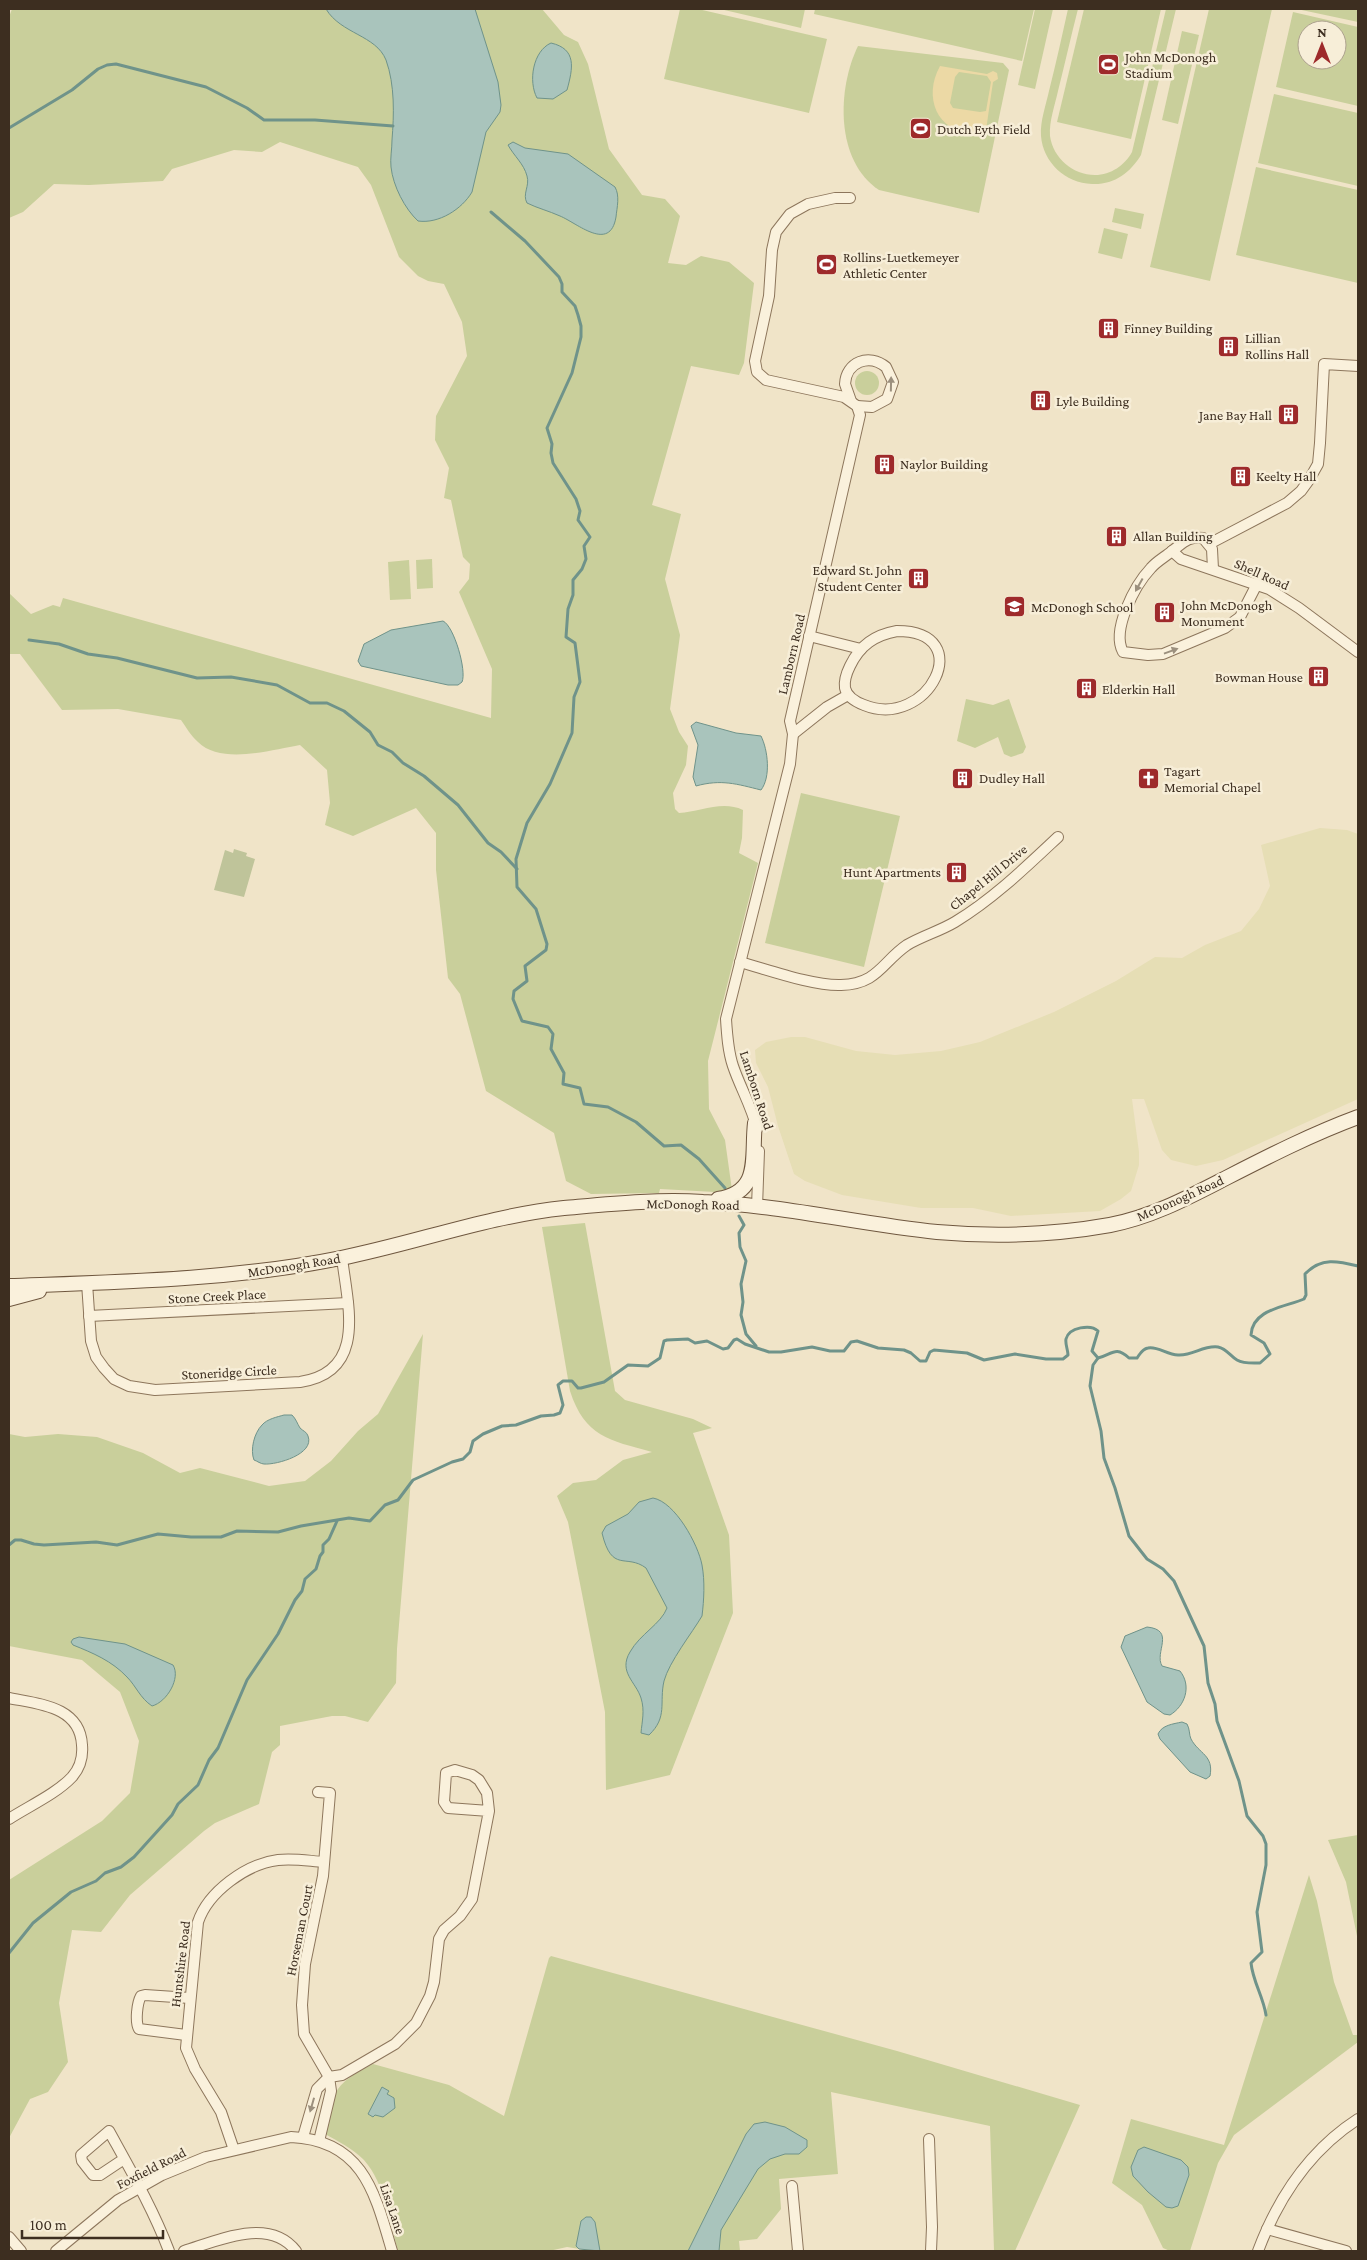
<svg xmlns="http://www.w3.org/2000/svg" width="1367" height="2260" font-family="'Crimson Pro',serif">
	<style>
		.farmland { fill: #e6deb5 }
		.green { fill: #c9cf9b; fill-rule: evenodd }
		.sand { fill: #ecd9a5; fill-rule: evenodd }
		.cemetery { fill: #bfc49a }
		.water { fill: #a9c4bc; stroke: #6f938a }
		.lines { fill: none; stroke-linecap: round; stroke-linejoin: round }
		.stream { stroke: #6f938a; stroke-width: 3 }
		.street-casing { stroke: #8d765c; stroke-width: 12 }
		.secondary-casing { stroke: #6f573f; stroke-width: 16 }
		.street { stroke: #faf1dc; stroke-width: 10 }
		.secondary { stroke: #faf1dc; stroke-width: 14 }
		.oneway { fill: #9c907e }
		.labels { text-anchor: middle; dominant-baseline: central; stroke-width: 5; stroke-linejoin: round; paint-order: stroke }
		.poi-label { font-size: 14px; fill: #3d2e20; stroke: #f7eed8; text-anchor: start }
		.street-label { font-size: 14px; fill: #3d2e20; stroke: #f7eed8 }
	</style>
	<rect width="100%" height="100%" fill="#f0e4c8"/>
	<polygon class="farmland" points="1320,828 1347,830 1358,834 1358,1099 1223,1160 1196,1166 1171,1160 1162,1150 1144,1099 1132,1099 1139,1152 1139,1165 1131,1191 1121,1199 1100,1211 1011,1216 973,1208 921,1208 842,1195 805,1181 794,1174 778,1126 768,1087 756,1063 755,1050 766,1042 791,1037 805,1037 856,1051 895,1055 941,1051 980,1042 1054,1012 1116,981 1155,957 1182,958 1205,945 1241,931 1259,909 1270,886 1261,845"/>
	<g class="green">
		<path d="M12 9H542L564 35 578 42 588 64 609 149 642 195 665 199 680 216 668 263 686 265 701 256 729 262 754 283 744 363 739 375 691 366 652 505 681 514 665 579 680 635 670 709 679 732 688 746 686 765 673 793 675 809 679 813C700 812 722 800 743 810L742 838 739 853 758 863 708 1061 709 1109 725 1140 732 1190 715 1192 660 1189 659 1193 591 1194 566 1181 554 1133 486 1091 460 994 448 978 436 870V833L416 808 353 836 325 825 330 803 327 770 300 745C271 750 221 765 198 742 191 736 186 727 181 720L118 709 62 710 20 654H9V593L31 614 53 605 60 607 63 598 491 718 492 669 459 592 469 579 470 564 463 557 451 500 444 498 449 468 435 440 436 416 467 356 462 322 444 284 428 281 418 276 399 257 371 185 358 167 280 142 262 152 234 150 172 169 163 181 89 185 54 184 23 212 9 218V17Z"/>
		<polygon points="680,9 698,9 827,39 809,113 664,79"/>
		<polygon points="720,9 805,9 801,28"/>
		<polygon points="815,9 1034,9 1022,61 814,14"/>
		<polygon points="1035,9 1053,9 1035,89 1018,85"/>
		<path d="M1068 9H1078C1071 36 1065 63 1058 91 1055 105 1049 121 1050 136 1053 158 1073 175 1095 175 1111 175 1125 165 1132 152L1166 9H1176L1141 155C1130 173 1114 185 1092 184 1065 183 1043 162 1041 136 1040 121 1046 105 1049 91 1056 63 1062 36 1068 9Z"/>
		<polygon points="1084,9 1161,9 1131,139 1057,122"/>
		<polygon points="1209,9 1272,9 1210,281 1150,267"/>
		<polygon points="1297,9 1358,9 1358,22"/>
		<path d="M1293 12 1358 27V106L1276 87ZM1307 30H1337V60H1307Z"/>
		<polygon points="1182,31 1199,35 1178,124 1162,120"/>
		<path d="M858 46 1003 63 1009 70 979 213 879 190C835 161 837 89 858 46Z"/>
		<polygon points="1274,94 1358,113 1358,186 1258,163"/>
		<polygon points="1256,167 1358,190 1358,283 1236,255"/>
		<polygon points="1115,208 1144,214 1141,229 1112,222"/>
		<polygon points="1104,228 1128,234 1122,259 1098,253"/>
		<circle cx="867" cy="383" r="12"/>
		<polygon points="432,559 433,588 417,589 416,560"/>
		<polygon points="409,560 411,599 390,600 388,562"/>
		<polygon points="966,699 993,705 1009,699 1026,747 1023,753 1011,757 1004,754 998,737 975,748 957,741"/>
		<polygon points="801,793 900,816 864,967 765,943"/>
		<path d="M585 1223 615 1391 625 1400 693 1419 712 1428 693 1433 729 1535 733 1613 670 1775 606 1790 605 1712 568 1522 557 1496 573 1483 596 1480 623 1460 652 1452C609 1440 585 1437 570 1391L542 1227Z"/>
		<polygon points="423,1334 397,1649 396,1683 368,1722 345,1716 332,1716 280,1726 280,1745 272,1752 259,1804 215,1823 204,1831 130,1895 101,1932 72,1930 59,2003 68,2062 48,2092 30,2099 9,2138 9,1880 102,1821 130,1793 139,1741 120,1692 82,1660 9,1646 9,1434 25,1437 58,1434 97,1437 143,1453 180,1473 200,1468 269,1486 305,1481 331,1461 358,1431 378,1414"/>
		<polygon points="1358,1835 1358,1941 1346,1882 1328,1840"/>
		<polygon points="1309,1875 1317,1901 1334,1982 1353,2035 1357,2035 1358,2042 1234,2135 1218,2163 1190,2251 1170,2251 1163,2248 1142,2205 1112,2183 1131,2119 1224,2145"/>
		<path d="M551 1956 897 2051 1080 2105 1015 2251H994L990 2126 831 2092 838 2174 779 2179 781 2209 757 2239 739 2241 740 2251H593L567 2247 549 2251H398C390 2222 385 2184 364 2160 353 2149 338 2141 325 2134 335 2090 331 2086 373 2064L449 2085 504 2116 549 1958Z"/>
	</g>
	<path class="sand" d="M940 66 987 74 993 71 997 73 998 79 993 82 986 130C943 142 920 102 940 66ZM959 72 987 76 991 82 986 111 980 112 953 108 950 103 955 77Z"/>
	<polygon class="cemetery" points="234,849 247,853 246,856 255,859 244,897 214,890 225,850 233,853"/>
	<g class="water">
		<path d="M326 9H475L498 82 501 105 500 112 486 132 472 192C462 209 439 224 418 221 405 209 393 186 391 167 390 159 392 149 392 140 394 115 395 85 386 60 376 35 341 34 326 9Z"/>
		<path d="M551 43C577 49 573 68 567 90L553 99 537 98C528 81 533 51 551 43Z"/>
		<path d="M513 142 525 148 568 154 615 187C620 196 617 207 616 217 610 253 577 223 560 216 549 211 537 208 527 203 522 194 530 186 527 176 524 164 514 156 508 145Z"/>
		<path d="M443 621C454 626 467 671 462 682L458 685H448L361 666 358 661 364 644 391 630Z"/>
		<path d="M696 722 736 733 761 736C768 750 771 777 761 790 737 784 721 779 696 786L693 777 698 745 691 726Z"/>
		<path d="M284 1415H292C296 1419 297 1423 300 1428 303 1431 307 1432 308 1436 315 1454 277 1465 264 1464 261 1464 257 1461 254 1460 250 1450 254 1433 262 1425 267 1419 277 1417 284 1415Z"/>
		<path d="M653 1498C675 1502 698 1544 702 1565 705 1581 704 1600 702 1616 692 1633 669 1662 664 1681 659 1703 668 1717 649 1735L641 1733C642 1721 645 1711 641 1698 636 1682 618 1672 630 1652 640 1634 661 1624 667 1608L646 1568C626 1553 612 1574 602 1533L606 1526 628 1514 639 1502Z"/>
		<path d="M1147 1627C1176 1630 1154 1652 1162 1666L1180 1671C1192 1686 1185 1706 1170 1715L1164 1714 1147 1702 1121 1647 1125 1636Z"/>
		<path d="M79 1637 125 1644 173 1665C181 1678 167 1702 152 1706 140 1698 136 1686 127 1677 112 1661 93 1653 73 1645L71 1642 73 1639Z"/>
		<path d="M1182 1722 1187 1724C1190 1729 1189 1735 1191 1739 1199 1754 1214 1755 1210 1776L1206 1779 1190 1772 1160 1739 1158 1734C1162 1725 1173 1724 1182 1722Z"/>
		<polygon points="382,2087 389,2091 387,2094 394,2098 395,2108 383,2117 375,2115 373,2117 368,2114"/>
		<polygon points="765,2122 785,2127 807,2140 807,2147 799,2154 785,2154 770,2159 758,2169 721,2230 719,2251 688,2251 746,2134 754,2124"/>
		<polygon points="1144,2147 1181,2160 1188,2167 1189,2175 1178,2206 1172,2208 1166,2207 1148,2192 1133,2176 1131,2167 1138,2150"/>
		<polygon points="586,2217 591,2217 595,2222 600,2251 579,2249 576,2246 581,2221"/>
	</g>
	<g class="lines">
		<g class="stream">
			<polyline points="9,128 72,90 98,69 107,65 116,64 206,87 247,108 264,120 315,120 393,126"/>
			<polyline points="491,212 525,241 559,277 562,284 562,292 575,306 578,315 581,326 581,337 572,373 547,428 552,444 551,453 553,463 576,499 580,511 578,520 590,537 584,546 586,559 582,569 573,580 573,595 568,609 566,637 575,643 580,682 574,697 572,733 550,784 527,823 516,859 517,887 536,909 547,944 546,950 525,966 527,981 514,991 513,999 522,1021 548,1027 553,1034 551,1049 564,1073 563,1084 580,1088 584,1104 608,1107 636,1122 664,1146 681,1145 699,1159 725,1188"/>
			<polyline points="29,640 59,644 88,654 117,658 197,678 231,677 277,685 310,703 327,703 344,711 370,732 378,745 392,752 403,763 424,776 458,805 488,843 501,852 517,869"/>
			<polyline points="739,1216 744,1225 739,1233 740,1247 746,1261 741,1284 743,1302 741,1315 746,1334 756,1346"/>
			<path d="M1098 1358 1093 1365 1090 1386 1101 1431 1104 1458 1115 1488 1129 1536 1147 1559 1163 1569 1174 1581 1204 1646 1208 1683 1215 1704 1217 1721 1239 1781 1247 1816 1263 1836 1266 1844V1865L1257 1912 1262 1952 1251 1963C1253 1982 1263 1996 1266 2015"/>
			<path d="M9 1545 15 1540H21L34 1544 44 1545 96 1542 117 1545 158 1534 191 1537H221L237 1531 278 1532 301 1526 349 1518 370 1521 385 1505 398 1500 413 1480 452 1462 463 1459 470 1452 473 1441 483 1434 502 1426 516 1425 541 1416 554 1415 560 1413 563 1405 558 1385 563 1381H572L578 1388H581L604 1382 628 1365 648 1366 660 1358 664 1341 667 1340 688 1339 695 1343 707 1341 723 1349 728 1348 734 1340 737 1339 745 1344 769 1352H781L812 1347 830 1351H844L851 1342 857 1341 878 1348 904 1350 911 1353 920 1361H926L930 1352 934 1350 967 1353 984 1360 1015 1354 1046 1359H1063L1068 1355C1068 1350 1065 1344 1066 1339 1069 1327 1091 1324 1098 1331L1092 1351 1098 1358C1112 1355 1115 1345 1129 1358H1137C1140 1354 1142 1349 1148 1348 1158 1346 1167 1355 1178 1355 1193 1356 1203 1345 1218 1347 1227 1349 1230 1356 1237 1360 1244 1364 1253 1363 1260 1363L1270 1354 1264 1343 1251 1335C1252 1309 1286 1307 1304 1299L1306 1295 1305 1274C1321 1257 1338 1261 1358 1266"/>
			<polyline points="9,1953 33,1923 71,1892 96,1881 105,1873 121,1867 134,1857 172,1815 178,1804 198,1785 209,1760 218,1748 247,1680 278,1634 295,1600 302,1591 305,1579 316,1569 320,1556 323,1552 323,1545 329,1539 337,1521"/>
		</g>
		<defs>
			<g id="street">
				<path d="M851 401 845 384C846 362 869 353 886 367L893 382 887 399 872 407 857 406"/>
				<polyline points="1209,544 1287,503 1301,491 1309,480 1318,464 1320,443 1324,364 1358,366"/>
				<polyline points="1172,551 1181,559 1269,589 1299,608 1358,652"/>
				<path d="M1213 569 1212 549 1203 538C1188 536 1183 543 1172 551 1165 557 1157 561 1151 568 1135 585 1111 630 1123 652L1148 655 1163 654 1225 628 1240 617 1257 584"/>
				<path d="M897 631C979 631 928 731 864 705 856 702 847 697 845 688 844 681 847 672 850 666 860 645 875 635 897 631Z"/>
				<polyline points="809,636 861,649"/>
				<polyline points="793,734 827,707 848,695"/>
				<path d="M740 962C769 970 813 986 841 985 878 984 882 962 907 945 922 936 940 931 955 922 993 899 1026 867 1058 837"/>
				<path d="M757 1129C752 1107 740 1087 733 1066 728 1051 727 1035 726 1019L790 764 793 734 790 721 860 415 857 406 844 397 766 380 757 372 755 361 769 296 772 250 776 232 790 214 808 204 835 198H850"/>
				<polyline points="757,1207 759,1151"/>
				<path d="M87 1283 91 1341 96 1357 104 1368 114 1379 129 1386 155 1390 300 1382C367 1372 348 1307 342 1258"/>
				<polyline points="89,1316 348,1303"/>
				<path d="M9 1698C38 1704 80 1706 82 1745 83 1756 80 1768 72 1777 56 1794 29 1806 9 1819"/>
				<polyline points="318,1792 330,1793 323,1876 305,1964 302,2005 304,2034 329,2077 331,2091 319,2141"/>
				<path d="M186 2035 139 2029C135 2022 137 2003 141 1996L145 1995 190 1998"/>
				<polyline points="303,2137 317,2089 329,2077 342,2075 395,2044 416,2023 430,1996 434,1982 439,1939 444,1930 460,1916 472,1899 489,1811 487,1793 479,1780 472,1775 455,1770 446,1773 444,1802 448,1808 489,1811"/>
				<polyline points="929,2139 932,2227 931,2251"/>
				<path d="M234 2150 221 2112 195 2069 186 2048 198 1922C208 1892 246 1864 278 1860 293 1858 309 1861 324 1862"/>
				<path d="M124 2159 100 2175H93L82 2161 81 2155 109 2131C131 2171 153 2209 169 2251"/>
				<polyline points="792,2186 798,2251"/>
				<polyline points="1267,2229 1346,2251"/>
				<polyline points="9,2237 21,2251"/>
				<path d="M56 2251 118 2200 162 2175 206 2157 291 2137C363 2140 375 2193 392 2251"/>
				<path d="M184 2251C217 2241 269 2216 296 2251"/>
				<path d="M1258 2251C1278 2198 1310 2150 1358 2119"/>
			</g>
			<g id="secondary">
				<path d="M718 1199C762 1192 751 1157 755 1123"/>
				<path d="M9 1286C119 1282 232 1280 341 1258 416 1243 488 1216 564 1208 610 1204 657 1199 703 1202 782 1205 859 1224 937 1232 994 1237 1054 1235 1110 1225 1152 1217 1189 1197 1226 1178 1269 1156 1312 1134 1358 1117"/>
				<polyline points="9,1299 39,1291"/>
			</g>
		</defs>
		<use href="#street" class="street-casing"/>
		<use href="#secondary" class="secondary-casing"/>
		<use href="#street" class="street"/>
		<use href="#secondary" class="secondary"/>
	</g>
	<defs><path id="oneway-solid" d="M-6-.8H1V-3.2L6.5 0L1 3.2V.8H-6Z" transform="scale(1.25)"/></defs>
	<g class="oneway">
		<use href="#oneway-solid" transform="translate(891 384) rotate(-89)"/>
		<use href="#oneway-solid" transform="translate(1139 585) rotate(119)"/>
		<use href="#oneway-solid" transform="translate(1171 651) rotate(-20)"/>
		<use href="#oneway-solid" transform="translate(312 2105) rotate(106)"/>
	</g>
	<defs>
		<symbol id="stadium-square" viewBox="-11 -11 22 22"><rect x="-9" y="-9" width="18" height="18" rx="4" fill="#9e2a2b" stroke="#f7eed8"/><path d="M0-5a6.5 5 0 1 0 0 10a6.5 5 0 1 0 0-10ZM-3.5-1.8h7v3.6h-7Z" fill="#fff"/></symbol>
		<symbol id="building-square" viewBox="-11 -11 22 22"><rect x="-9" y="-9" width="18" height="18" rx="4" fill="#9e2a2b" stroke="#f7eed8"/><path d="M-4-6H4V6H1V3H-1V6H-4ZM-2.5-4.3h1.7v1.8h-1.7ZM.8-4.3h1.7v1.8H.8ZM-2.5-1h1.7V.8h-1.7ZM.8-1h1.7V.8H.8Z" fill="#fff"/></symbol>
		<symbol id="school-square" viewBox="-11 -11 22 22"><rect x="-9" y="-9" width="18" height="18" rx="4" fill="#9e2a2b" stroke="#f7eed8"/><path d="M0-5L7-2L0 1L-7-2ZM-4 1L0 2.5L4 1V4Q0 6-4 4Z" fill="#fff"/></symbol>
		<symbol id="church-square" viewBox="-11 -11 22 22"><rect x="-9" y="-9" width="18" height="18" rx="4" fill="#9e2a2b" stroke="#f7eed8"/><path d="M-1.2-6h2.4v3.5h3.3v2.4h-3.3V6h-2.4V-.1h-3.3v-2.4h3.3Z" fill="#fff"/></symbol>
	</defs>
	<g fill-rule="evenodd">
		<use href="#stadium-square" x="1096" y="52" width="25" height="25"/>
		<use href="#stadium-square" x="908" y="116" width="25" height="25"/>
		<use href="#stadium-square" x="814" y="252" width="25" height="25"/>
		<use href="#building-square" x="1096" y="316" width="25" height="25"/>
		<use href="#building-square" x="1216" y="334" width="25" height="25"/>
		<use href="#building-square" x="1028" y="388" width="25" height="25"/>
		<use href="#building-square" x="1276" y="402" width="25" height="25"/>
		<use href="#building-square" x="872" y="452" width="25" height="25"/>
		<use href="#building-square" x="1228" y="464" width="25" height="25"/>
		<use href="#building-square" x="1104" y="524" width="25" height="25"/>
		<use href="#building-square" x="906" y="566" width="25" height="25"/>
		<use href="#school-square" x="1002" y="594" width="25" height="25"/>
		<use href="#building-square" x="1152" y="600" width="25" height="25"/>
		<use href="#building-square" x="1306" y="664" width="25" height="25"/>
		<use href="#building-square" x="1074" y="676" width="25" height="25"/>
		<use href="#building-square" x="950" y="766" width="25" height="25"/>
		<use href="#church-square" x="1136" y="766" width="25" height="25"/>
		<use href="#building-square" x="944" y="860" width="25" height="25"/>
	</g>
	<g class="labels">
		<g class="poi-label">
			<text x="1125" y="57">John McDonogh<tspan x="1125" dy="16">Stadium</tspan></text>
			<text x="937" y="129">Dutch Eyth Field</text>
			<text x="843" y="257">Rollins-Luetkemeyer<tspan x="843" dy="16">Athletic Center</tspan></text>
			<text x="1124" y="328">Finney Building</text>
			<text x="1245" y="338">Lillian<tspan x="1245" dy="16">Rollins Hall</tspan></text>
			<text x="1056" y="401">Lyle Building</text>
			<text x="1272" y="415" text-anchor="end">Jane Bay Hall</text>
			<text x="900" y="464">Naylor Building</text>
			<text x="1256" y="476">Keelty Hall</text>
			<text x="1133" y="536">Allan Building</text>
			<text x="902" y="570" text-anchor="end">Edward St. John<tspan x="902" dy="16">Student Center</tspan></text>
			<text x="1181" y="605">John McDonogh<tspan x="1181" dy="16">Monument</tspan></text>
			<text x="1031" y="607">McDonogh School</text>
			<text x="1303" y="677" text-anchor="end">Bowman House</text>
			<text x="1102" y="689">Elderkin Hall</text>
			<text x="1164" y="771">Tagart<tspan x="1164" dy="16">Memorial Chapel</tspan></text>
			<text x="979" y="778">Dudley Hall</text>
			<text x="941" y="872" text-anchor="end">Hunt Apartments</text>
		</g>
		<g class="street-label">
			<text transform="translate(1262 574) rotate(24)">Shell Road</text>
			<text transform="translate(791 654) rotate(-77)">Lamborn Road</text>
			<text transform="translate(988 877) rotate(-39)">Chapel Hill Drive</text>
			<text transform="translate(757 1090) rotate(72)">Lamborn Road</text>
			<text transform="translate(1180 1198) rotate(-24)">McDonogh Road</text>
			<text transform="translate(693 1204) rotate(1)">McDonogh Road</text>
			<text transform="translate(294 1265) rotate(-9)">McDonogh Road</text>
			<text transform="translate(217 1296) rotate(-3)">Stone Creek Place</text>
			<text transform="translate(229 1372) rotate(-3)">Stoneridge Circle</text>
			<text transform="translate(299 1930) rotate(-79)">Horseman Court</text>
			<text transform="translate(180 1964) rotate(-83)">Huntshire Road</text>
			<text transform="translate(151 2168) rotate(-27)">Foxfield Road</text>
			<text transform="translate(393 2209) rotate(71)">Lisa Lane</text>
		</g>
	</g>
	<rect width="1367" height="2260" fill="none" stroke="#3d2e20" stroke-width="20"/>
	<g transform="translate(1322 45)"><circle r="24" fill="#f7eed8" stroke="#ada18e"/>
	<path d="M0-4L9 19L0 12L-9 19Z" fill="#9e2a2b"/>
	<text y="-8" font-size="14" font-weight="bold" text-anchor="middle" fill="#3d2e20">N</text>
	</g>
	<path d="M22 2230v8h141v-8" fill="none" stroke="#3d2e20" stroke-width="2.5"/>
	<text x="30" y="2230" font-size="15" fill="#3d2e20" stroke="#f7eed8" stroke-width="4" paint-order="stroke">100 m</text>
</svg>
